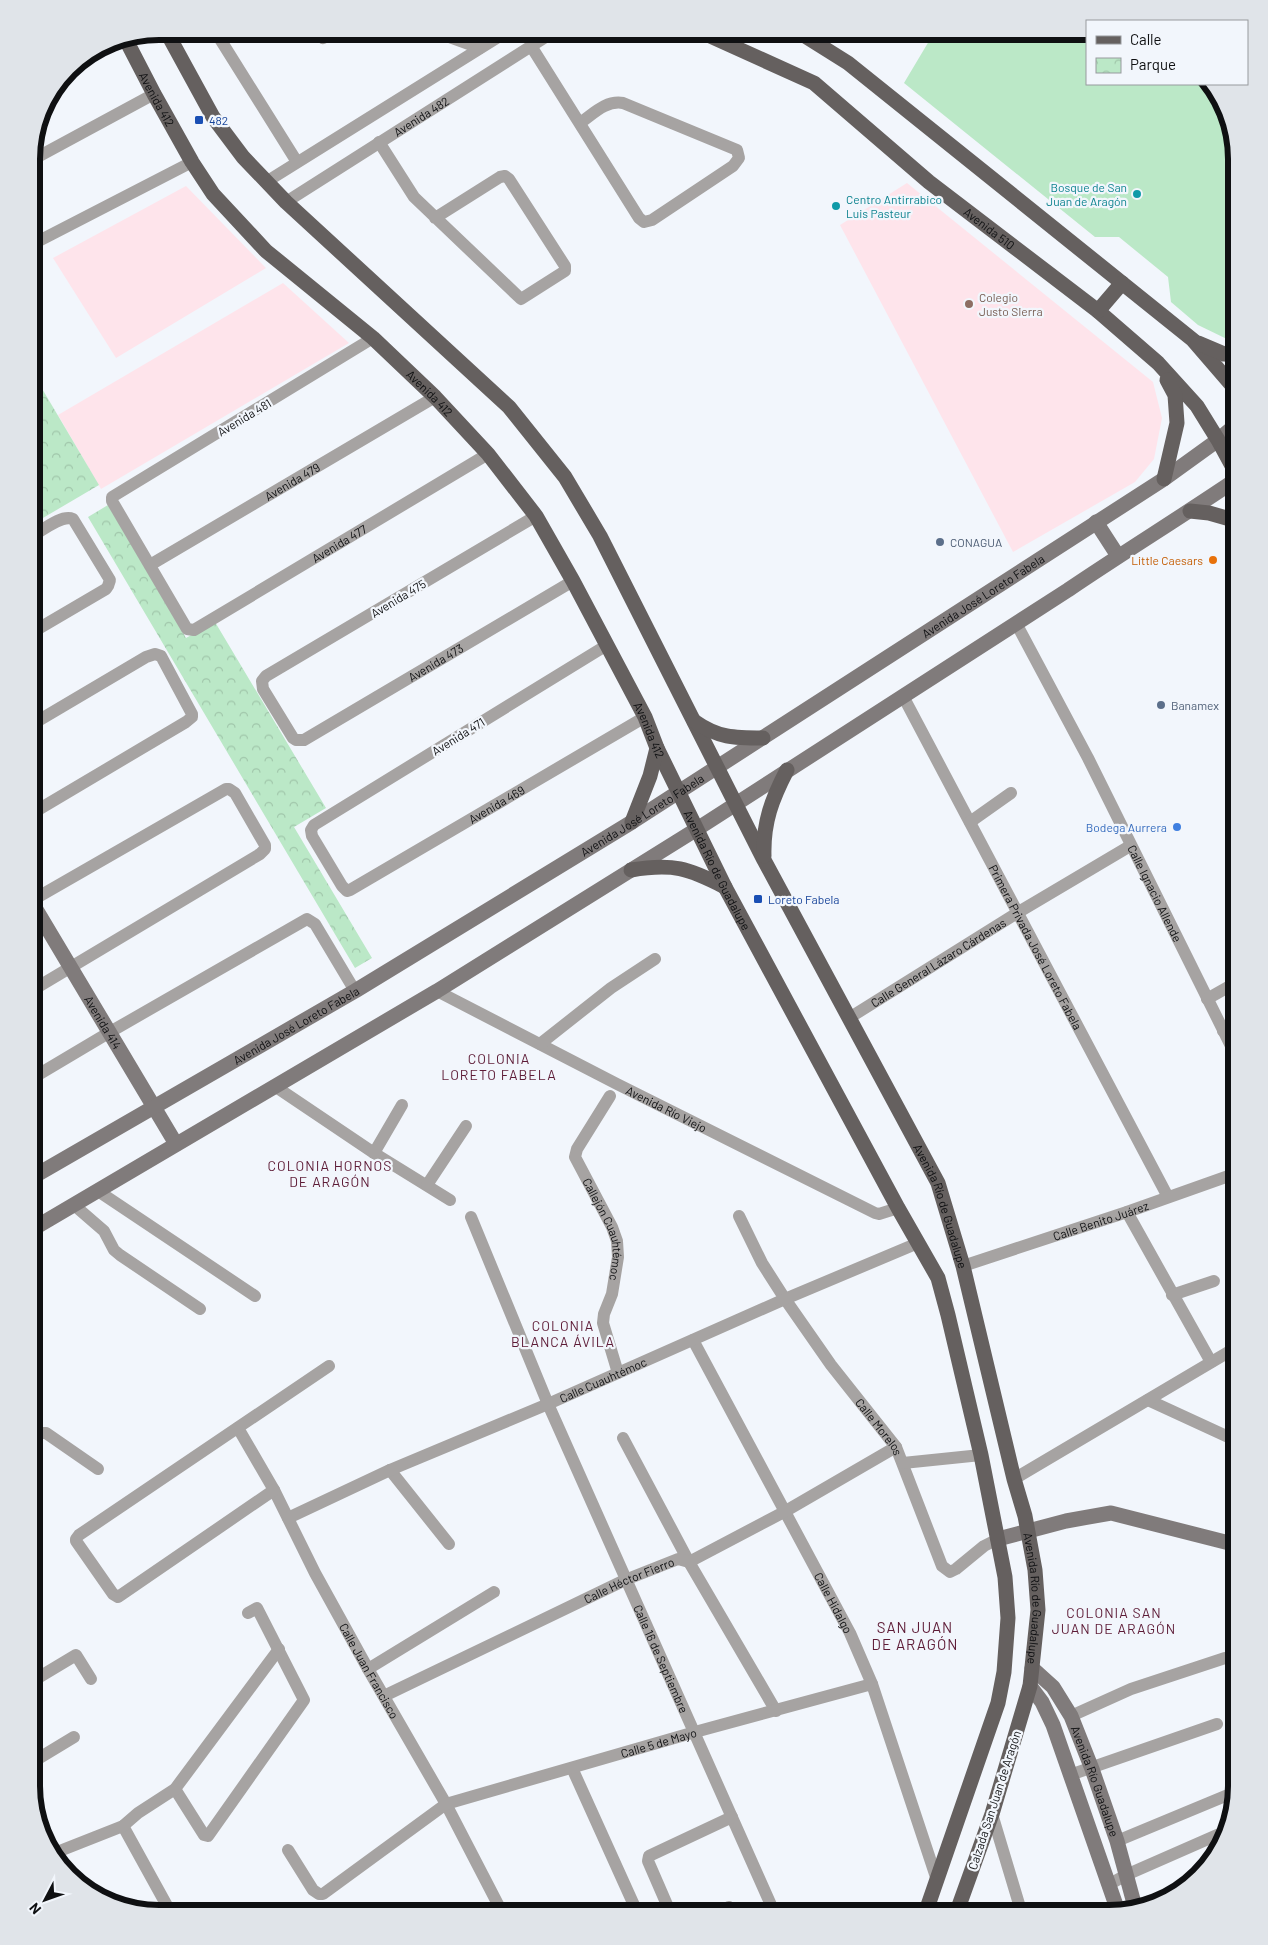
<svg xmlns="http://www.w3.org/2000/svg" width="1268" height="1945" font-family="Barlow,sans-serif">
	<style>
		.education { fill: #fee4eb }
		.park { fill: url(#park-crowns) }
		.pitch { fill: #bbe8c7 }
		.lines { fill: none; stroke-linecap: round; stroke-linejoin: round }
		.street { stroke: #a6a3a2; stroke-width: 12 }
		.secondary { stroke: #807b7b; stroke-width: 15 }
		.primary { stroke: #65605f; stroke-width: 15 }
		.transit-dot { fill: #1a4fb4; stroke: #f2f6fc; stroke-width: 2 }
		.culture-dot { fill: #0f9aa8; stroke: #f2f6fc; stroke-width: 2 }
		.education-dot { fill: #8d6e63; stroke: #f2f6fc; stroke-width: 2 }
		.service-dot { fill: #5c6f8a; stroke: #f2f6fc; stroke-width: 2 }
		.food-dot { fill: #e8710a; stroke: #f2f6fc; stroke-width: 2 }
		.shop-dot { fill: #3f7fe0; stroke: #f2f6fc; stroke-width: 2 }
		.labels { text-anchor: middle; dominant-baseline: central; stroke-width: 4.5; stroke-linejoin: round; paint-order: stroke }
		.street-label { font-size: 12px; fill: #0f1012; stroke: #f2f6fc }
		.transit-label { font-size: 12px; fill: #164399; stroke: #f2f6fc; text-anchor: start }
		.culture-label { font-size: 12px; fill: #0d838f; stroke: #f2f6fc; text-anchor: end }
		.education-label { font-size: 12px; fill: #785e54; stroke: #f2f6fc; text-anchor: start }
		.service-label { font-size: 12px; fill: #4e5e75; stroke: #f2f6fc; text-anchor: start }
		.food-label { font-size: 12px; fill: #c56008; stroke: #f2f6fc; text-anchor: end }
		.shop-label { font-size: 12px; fill: #366cbe; stroke: #f2f6fc; text-anchor: end }
		.neighbourhood-label { font-size: 14px; letter-spacing: 1px; fill: #5d1b36; stroke: #f2f6fc }
		.quarter-label { font-size: 15px; letter-spacing: 1px; fill: #5d1b36; stroke: #f2f6fc }
		.rim { fill: none; stroke: #0f1012; stroke-width: 6 }
	</style>
	<defs>
		<pattern id="park-crowns" width="20" height="18" patternUnits="userSpaceOnUse" patternTransform="scale(1.25)"><rect width="20" height="18" fill="#bbe8c7"/><path d="M2 6a3 3 0 1 1 6 0M12 15a3 3 0 1 1 6 0" fill="none" stroke="#a0c6aa"/></pattern>
	</defs>
	<rect width="100%" height="100%" fill="#f2f6fc"/>
	<g class="education">
		<polygon points="907,183 1153,382 1162,418 1154,459 1135,482 1013,552 840,225"/>
		<polygon points="186,186 266,268 116,358 53,258"/>
		<polygon points="283,283 349,343 101,489 58,415"/>
	</g>
	<g class="park">
		<polygon points="31,370 99,485 31,525"/>
		<polygon points="108,505 186,638 215,622 326,808 294,827 372,958 355,968 88,517"/>
	</g>
	<polygon class="pitch" points="935,31 1087,32 1087,84 1209,84 1220,95 1237,159 1237,341 1231,341 1198,325 1171,302 1168,277 1119,237 1095,237 904,83"/>
	<g class="lines">
		<g class="street">
			<polyline points="215,31 297,162"/>
			<polyline points="317,31 323,38 338,31"/>
			<polyline points="433,31 480,48"/>
			<path d="M531 46 639 218 644 222 652 220 733 166 739 158 737 150 623 103C606 100 593 114 580 123"/>
			<polyline points="379,142 414,197 521,299 565,271 565,266 509,179 505,176 500,177 435,218"/>
			<polyline points="32,160 154,94"/>
			<polyline points="266,182 508,31"/>
			<path id="s1" d="M286 202 555 31"/>
			<polyline points="31,245 192,162"/>
			<path id="s2" d="M373 338 112 497V501L187 629 194 630 488 454"/>
			<path id="s3" d="M536 516 266 676 262 681 263 689 293 738 296 740H304L573 581"/>
			<path id="s4" d="M150 565 435 397"/>
			<path id="s5" d="M1016 623 1088 758 1237 1058"/>
			<path d="M31 633 106 589 108 586 110 580 73 519C61 514 42 531 31 537"/>
			<path id="s6" d="M607 645 314 825 311 830 312 836 342 886 347 891 350 890 645 717"/>
			<path id="s7" d="M903 696 1168 1197"/>
			<polyline points="31,814 186,722 192,717 192,714 161,656 155,654 146,657 31,725"/>
			<polyline points="970,822 1011,793"/>
			<polyline points="31,991 260,854 265,849 265,845 235,793 229,789 226,789 31,901"/>
			<path id="s8" d="M437 991 617 1084 875 1213 879 1214 898 1208"/>
			<polyline points="1207,999 1237,982"/>
			<path id="s9" d="M849 1018 1017 913 1130 846"/>
			<polyline points="1223,1031 1237,1024"/>
			<polyline points="540,1044 611,988 655,959"/>
			<polyline points="31,1079 110,1032 307,919 315,924 355,991"/>
			<polyline points="276,1087 374,1153 450,1200"/>
			<path id="s10" d="M610 1096 577 1149 575 1157 612 1227 617 1241 618 1257 612 1294 604 1314 603 1323 618 1373"/>
			<polyline points="374,1153 402,1105"/>
			<polyline points="427,1185 466,1126"/>
			<polyline points="98,1191 255,1296"/>
			<polyline points="74,1205 104,1231 114,1250 120,1255 200,1309"/>
			<polyline points="1127,1212 1211,1362"/>
			<path id="s11" d="M739 1216 762 1263 785 1299 831 1365 896 1447 942 1566 950 1572 956 1569 984 1546 998 1539"/>
			<path id="s12" d="M471 1217 548 1404 775 1914"/>
			<path id="s13" d="M963 1266 1127 1212 1237 1173"/>
			<polyline points="1172,1295 1214,1281"/>
			<path id="s14" d="M693 1340 850 1633 872 1684 937 1880"/>
			<polyline points="1148,1400 1237,1441"/>
			<path id="s15" d="M238 1428 274 1490 315 1573 368 1669 446 1804 503 1914"/>
			<polyline points="623,1438 689,1562 776,1711"/>
			<polyline points="31,1439 40,1433 46,1433 98,1469"/>
			<polyline points="903,1463 981,1455"/>
			<polyline points="390,1470 449,1544"/>
			<polyline points="1014,1479 1237,1347"/>
			<polyline points="274,1490 118,1597 113,1594 76,1541 76,1539 79,1535 329,1366"/>
			<path id="s16" d="M288 1518 390 1470 548 1404 785 1299 918 1243"/>
			<polyline points="368,1669 494,1592"/>
			<polyline points="31,1682 76,1655 91,1679"/>
			<path id="s17" d="M384 1696 625 1580 678 1559 689 1562 784 1512 896 1447"/>
			<polyline points="1071,1716 1131,1689 1225,1658"/>
			<polyline points="31,1763 74,1737"/>
			<polyline points="572,1768 638,1914"/>
			<polyline points="1070,1775 1217,1724"/>
			<polyline points="175,1789 204,1835 208,1836 304,1700 257,1608 248,1613"/>
			<polyline points="992,1814 1022,1914"/>
			<polyline points="42,1826 43,1832"/>
			<polyline points="123,1826 171,1913"/>
			<polyline points="1117,1841 1235,1792"/>
			<path id="s18" d="M288 1850 313 1890 319 1894H323L446 1804 695 1732 872 1684"/>
			<polyline points="52,1854 123,1826 138,1813 175,1789 279,1649"/>
			<polyline points="1110,1884 1126,1875 1224,1832"/>
			<polyline points="671,1914 648,1861 649,1856 732,1817"/>
			<polyline points="714,1914 729,1907"/>
		</g>
		<g class="secondary">
			<polyline points="1096,522 1118,556"/>
			<path id="s19" d="M31 901 176 1144"/>
			<path id="s20" d="M31 1178 355 991 632 822 1164 479 1218 440 1237 424"/>
			<path d="M31 1230 437 991 697 829 1068 590C1124 552 1181 517 1237 479"/>
			<polyline points="998,1539 1066,1521 1111,1513 1237,1545"/>
			<path id="s21" d="M1032 1668 1053 1687 1071 1716 1092 1769 1117 1841 1135 1907"/>
			<polyline points="1030,1686 1042,1702 1053,1725 1118,1911"/>
		</g>
		<g class="primary">
			<path id="s22" d="M166 31 213 117 243 157 286 202 509 407 565 477 600 536 764 860 938 1183 963 1266 1014 1479 1025 1516 1035 1570 1038 1610 1030 1686 992 1814 956 1914"/>
			<path id="s23" d="M699 31 814 83 929 182 1098 311 1158 363 1197 406 1218 440 1237 475"/>
			<polyline points="797,31 848,63 1193,340 1237,391"/>
			<path id="s24" d="M125 38 154 94 192 162 213 194 266 251 373 338 435 397 488 454 536 516 573 581 645 717 657 748 725 887 898 1208 938 1278 948 1315 981 1455 1005 1577 1008 1618 1004 1672 998 1703 925 1914"/>
			<polyline points="1098,311 1122,283"/>
			<polyline points="1198,343 1224,354 1237,355"/>
			<polyline points="1164,479 1177,423 1175,395 1167,380"/>
			<polyline points="1190,511 1209,513 1237,521"/>
			<path d="M694 721C718 738 734 738 763 738"/>
			<polyline points="632,822 650,776 657,748"/>
			<path d="M764 856C763 822 772 799 787 770"/>
			<path d="M631 870C673 863 688 868 725 887"/>
		</g>
	</g>
	<g class="transit-dot">
		<rect x="194" y="115" width="10" height="10" rx="2.5"/>
		<rect x="753" y="894" width="10" height="10" rx="2.5"/>
	</g>
	<g class="culture-dot">
		<circle cx="1137" cy="194" r="5"/>
		<circle cx="836" cy="206" r="5"/>
	</g>
	<circle class="education-dot" cx="969" cy="304" r="5"/>
	<g class="service-dot">
		<circle cx="940" cy="542" r="5"/>
		<circle cx="1161" cy="705" r="5"/>
	</g>
	<circle class="food-dot" cx="1213" cy="560" r="5"/>
	<circle class="shop-dot" cx="1177" cy="827" r="5"/>
	<g class="labels">
		<g class="street-label">
			<text stroke="none"><textPath href="#s24" startOffset="69">Avenida 412</textPath></text>
			<text stroke="none"><textPath href="#s1" startOffset="160">Avenida 482</textPath></text>
			<text stroke="none"><textPath href="#s23" startOffset="354">Avenida 510</textPath></text>
			<text stroke="none"><textPath href="#s24" startOffset="474">Avenida 412</textPath></text>
			<text transform="translate(244 417) rotate(-31)">Avenida 481</text>
			<text stroke="none"><textPath href="#s4" startOffset="165">Avenida 479</textPath></text>
			<text stroke="none"><textPath href="#s2" startOffset="634">Avenida 477</textPath></text>
			<text stroke="none"><textPath href="#s20" startOffset="1116">Avenida José Loreto Fabela</textPath></text>
			<text transform="translate(398 598) rotate(-31)">Avenida 475</text>
			<text stroke="none"><textPath href="#s3" startOffset="550">Avenida 473</textPath></text>
			<text stroke="none"><textPath href="#s24" startOffset="879">Avenida 412</textPath></text>
			<text transform="translate(458 736) rotate(-32)">Avenida 471</text>
			<text stroke="none"><textPath href="#s6" startOffset="594">Avenida 469</textPath></text>
			<text stroke="none"><textPath href="#s20" startOffset="711">Avenida José Loreto Fabela</textPath></text>
			<text stroke="none"><textPath href="#s24" startOffset="1035">Avenida Río de Guadalupe</textPath></text>
			<text stroke="none"><textPath href="#s5" startOffset="304">Calle Ignacio Allende</textPath></text>
			<text stroke="none"><textPath href="#s7" startOffset="284">Primera Privada José Loreto Fabela</textPath></text>
			<text stroke="none"><textPath href="#s9" startOffset="105">Calle General Lázaro Cárdenas</textPath></text>
			<text stroke="none"><textPath href="#s19" startOffset="141">Avenida 414</textPath></text>
			<text stroke="none"><textPath href="#s20" startOffset="306">Avenida José Loreto Fabela</textPath></text>
			<text stroke="none"><textPath href="#s8" startOffset="258">Avenida Río Viejo</textPath></text>
			<text stroke="none"><textPath href="#s22" startOffset="1424">Avenida Río de Guadalupe</textPath></text>
			<text stroke="none"><textPath href="#s13" startOffset="145">Calle Benito Juárez</textPath></text>
			<text stroke="none"><textPath href="#s10" startOffset="150">Callejón Cuauhtémoc</textPath></text>
			<text stroke="none"><textPath href="#s16" startOffset="344">Calle Cuauhtémoc</textPath></text>
			<text stroke="none"><textPath href="#s11" startOffset="254">Calle Morelos</textPath></text>
			<text stroke="none"><textPath href="#s17" startOffset="271">Calle Héctor Fierro</textPath></text>
			<text stroke="none"><textPath href="#s22" startOffset="1829">Avenida Río de Guadalupe</textPath></text>
			<text stroke="none"><textPath href="#s14" startOffset="298">Calle Hidalgo</textPath></text>
			<text stroke="none"><textPath href="#s12" startOffset="481">Calle 16 de Septiembre</textPath></text>
			<text stroke="none"><textPath href="#s15" startOffset="276">Calle Juan Francisco</textPath></text>
			<text stroke="none"><textPath href="#s18" startOffset="432">Calle 5 de Mayo</textPath></text>
			<text stroke="none"><textPath href="#s21" startOffset="132">Avenida Río Guadalupe</textPath></text>
			<text transform="translate(994 1800) rotate(-72)">Calzada San Juan de Aragón</text>
		</g>
		<g class="transit-label">
			<text x="209" y="120">482</text>
			<text x="768" y="899">Loreto Fabela</text>
		</g>
		<g class="culture-label">
			<text x="1127" y="187">Bosque de San<tspan x="1127" dy="14">Juan de Aragón</tspan></text>
			<text x="846" y="199" text-anchor="start">Centro Antirrabico<tspan x="846" dy="14">Luis Pasteur</tspan></text>
		</g>
		<g class="education-label">
			<text x="979" y="297">Colegio<tspan x="979" dy="14">Justo SIerra</tspan></text>
		</g>
		<g class="service-label">
			<text x="950" y="542">CONAGUA</text>
			<text x="1171" y="705">Banamex</text>
		</g>
		<g class="food-label">
			<text x="1203" y="560">Little Caesars</text>
		</g>
		<g class="shop-label">
			<text x="1167" y="827">Bodega Aurrera</text>
		</g>
		<g class="neighbourhood-label">
			<text x="499" y="1058">COLONIA<tspan x="499" dy="16">LORETO FABELA</tspan></text>
			<text x="330" y="1165">COLONIA HORNOS<tspan x="330" dy="16">DE ARAGÓN</tspan></text>
			<text x="563" y="1325">COLONIA<tspan x="563" dy="16">BLANCA ÁVILA</tspan></text>
			<text x="1114" y="1612">COLONIA SAN<tspan x="1114" dy="16">JUAN DE ARAGÓN</tspan></text>
		</g>
		<g class="quarter-label">
			<text x="915" y="1627">SAN JUAN<tspan x="915" dy="17">DE ARAGÓN</tspan></text>
		</g>
	</g>
	<path d="M0 0H1268V1945H0ZM159 40H1109A119 119 0 0 1 1228 159V1786A119 119 0 0 1 1109 1905H159A119 119 0 0 1 40 1786V159A119 119 0 0 1 159 40Z" fill="#e0e4e9" fill-rule="evenodd"/>
	<path class="rim" d="M159 40H1109A119 119 0 0 1 1228 159V1786A119 119 0 0 1 1109 1905H159A119 119 0 0 1 40 1786V159A119 119 0 0 1 159 40Z"/>
	<rect x="1086" y="20" width="162" height="65" fill="#f2f6fc" stroke="#979a9e"/>
	<rect x="1096" y="36" width="25" height="8" fill="#65605f" stroke="#979a9e"/>
	<text x="1130" y="45" font-size="15" fill="#0f1012">Calle</text>
	<rect x="1096" y="58" width="25" height="15" fill="url(#park-crowns)" stroke="#979a9e"/>
	<text x="1130" y="70" font-size="15" fill="#0f1012">Parque</text>
	<g transform="translate(45 1900) rotate(229)" stroke="#f2f6fc" stroke-width="4" paint-order="stroke">
	<path d="M0-4L9 19L0 12L-9 19Z" fill="#0f1012"/>
	<text y="-8" font-size="14" font-weight="bold" text-anchor="middle" fill="#0f1012">N</text>
	</g>
</svg>
